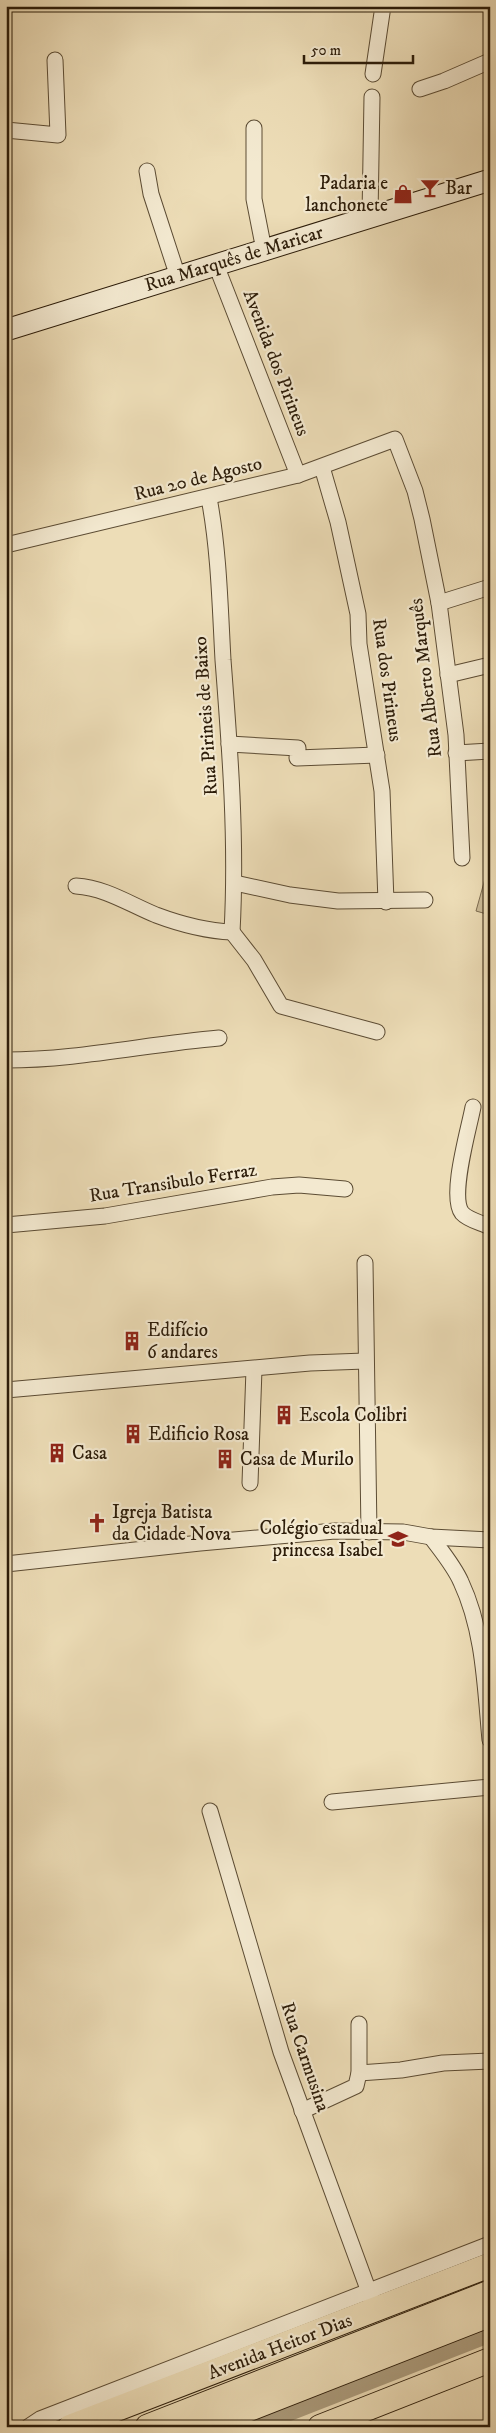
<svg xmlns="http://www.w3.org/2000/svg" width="496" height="2433" font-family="'IM FELL DW Pica',serif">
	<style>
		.green { fill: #ccbc99; stroke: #7c6c51 }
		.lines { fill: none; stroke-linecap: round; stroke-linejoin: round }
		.canal { stroke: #ab9b7c; stroke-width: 15 }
		.minor-casing { stroke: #5c4c34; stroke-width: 17 }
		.secondary-casing { stroke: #2c1c09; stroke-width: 23 }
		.primary-casing { stroke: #2c1c09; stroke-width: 26 }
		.trunk-casing { stroke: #2c1c09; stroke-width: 27 }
		.minor { stroke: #f3e9d0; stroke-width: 15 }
		.secondary { stroke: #f3e9d0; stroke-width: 21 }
		.primary { stroke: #edddb7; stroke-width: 24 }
		.trunk { stroke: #edddb7; stroke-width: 25 }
		.labels { text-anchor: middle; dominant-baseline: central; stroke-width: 4.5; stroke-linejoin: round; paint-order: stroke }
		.poi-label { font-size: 19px; fill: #2c1c09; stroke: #f3e9d0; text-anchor: start }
		.street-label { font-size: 19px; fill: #2c1c09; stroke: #f3e9d0 }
	</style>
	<rect width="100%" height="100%" fill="#edddb7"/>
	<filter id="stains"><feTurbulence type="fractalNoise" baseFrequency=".004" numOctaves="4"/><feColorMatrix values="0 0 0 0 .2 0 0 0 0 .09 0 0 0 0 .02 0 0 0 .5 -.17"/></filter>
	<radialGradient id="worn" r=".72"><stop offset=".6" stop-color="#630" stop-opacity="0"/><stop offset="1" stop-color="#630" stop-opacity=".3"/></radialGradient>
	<polygon class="green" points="490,861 490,915 476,911"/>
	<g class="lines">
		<polyline class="canal" points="255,2427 490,2335"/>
		<defs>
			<g id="minor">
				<polyline points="373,74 383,6"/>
				<polyline points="420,89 444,81 490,61"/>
				<polyline points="254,128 254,199 264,250"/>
				<polyline points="6,130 58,135 55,60"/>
				<polyline points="147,171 151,194 178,277"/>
				<polyline points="370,216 372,97"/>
				<polyline points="216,265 298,475"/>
				<polyline points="322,467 338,522 358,614 359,644 382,791 386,902"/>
				<path d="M209 498C219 551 220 606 223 660 230 750 237 841 232 932"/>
				<polyline points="6,545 298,475 395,439 415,491 422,519 439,603 456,735 462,858"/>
				<polyline points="439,603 490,587"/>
				<polyline points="448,675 490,665"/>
				<polyline points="229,744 298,748 297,758 377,755"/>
				<polyline points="456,753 490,751"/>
				<polyline points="235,883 290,895 338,901 425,900"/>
				<path d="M76 886C106 888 129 904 156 915 180 924 207 931 232 932"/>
				<polyline points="232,932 254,960 281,1006 377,1032"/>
				<path d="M6 1060C77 1060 148 1044 219 1038"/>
				<path d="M473 1107C469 1129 449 1196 462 1213 468 1220 482 1223 490 1227"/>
				<polyline points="6,1225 105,1216 272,1187 299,1185 345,1189"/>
				<polyline points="365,1263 369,1532"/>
				<polyline points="6,1390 310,1363 365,1361"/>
				<polyline points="250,1483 254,1369"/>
				<path d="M431 1537C442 1552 454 1566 461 1582 484 1631 485 1687 490 1740"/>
				<polyline points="6,1564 200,1543 335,1531 403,1532 431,1537 490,1540"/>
				<polyline points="332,1802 490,1787"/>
				<polyline points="210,1811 281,2052 376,2311"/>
				<polyline points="359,2073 401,2070 443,2063 490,2061"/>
				<polyline points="302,2111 356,2086 359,2073 359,2024"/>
				<polyline points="28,2427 40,2419 490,2244"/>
			</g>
			<polyline id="secondary" points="6,330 490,180"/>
			<g id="primary">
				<polyline points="70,2427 490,2265"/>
				<polyline points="320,2427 490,2360"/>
			</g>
			<g id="trunk">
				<polyline points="148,2427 490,2293"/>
				<polyline points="202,2427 490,2314"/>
			</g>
		</defs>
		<use href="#minor" class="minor-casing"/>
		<use href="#secondary" class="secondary-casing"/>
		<use href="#primary" class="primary-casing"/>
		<use href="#trunk" class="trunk-casing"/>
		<use href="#minor" class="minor"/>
		<use href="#secondary" class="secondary"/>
		<use href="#primary" class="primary"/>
		<use href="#trunk" class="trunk"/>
	</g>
	<defs>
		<symbol id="bar-bare" viewBox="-9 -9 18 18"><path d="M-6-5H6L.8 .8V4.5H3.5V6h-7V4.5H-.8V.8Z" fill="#8f2418" stroke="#f3e9d0" stroke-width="2.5" paint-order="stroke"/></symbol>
		<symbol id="shop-bare" viewBox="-9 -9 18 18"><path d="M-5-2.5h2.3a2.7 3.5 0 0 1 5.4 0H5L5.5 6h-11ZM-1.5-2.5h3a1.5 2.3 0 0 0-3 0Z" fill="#8f2418" stroke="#f3e9d0" stroke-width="2.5" paint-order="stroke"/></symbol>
		<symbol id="building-bare" viewBox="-9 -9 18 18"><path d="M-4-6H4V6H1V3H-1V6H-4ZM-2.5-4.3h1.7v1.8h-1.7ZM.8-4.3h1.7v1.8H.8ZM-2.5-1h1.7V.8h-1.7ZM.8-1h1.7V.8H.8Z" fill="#8f2418" stroke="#f3e9d0" stroke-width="2.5" paint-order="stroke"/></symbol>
		<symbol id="church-bare" viewBox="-9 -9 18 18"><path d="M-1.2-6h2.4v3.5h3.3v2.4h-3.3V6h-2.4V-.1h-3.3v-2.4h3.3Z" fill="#8f2418" stroke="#f3e9d0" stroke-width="2.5" paint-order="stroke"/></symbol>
		<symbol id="school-bare" viewBox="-9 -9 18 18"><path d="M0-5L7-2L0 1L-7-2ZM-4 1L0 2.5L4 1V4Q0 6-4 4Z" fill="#8f2418" stroke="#f3e9d0" stroke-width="2.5" paint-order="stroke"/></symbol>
	</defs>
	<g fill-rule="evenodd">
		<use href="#bar-bare" x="416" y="174" width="28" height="28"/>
		<use href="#shop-bare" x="389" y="180" width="28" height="28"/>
		<use href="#building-bare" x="118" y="1327" width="28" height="28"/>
		<use href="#building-bare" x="270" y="1401" width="28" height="28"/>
		<use href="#building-bare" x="119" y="1420" width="28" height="28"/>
		<use href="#building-bare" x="43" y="1439" width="28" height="28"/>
		<use href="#building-bare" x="211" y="1445" width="28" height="28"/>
		<use href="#church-bare" x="83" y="1509" width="28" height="28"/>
		<use href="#school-bare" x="384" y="1525" width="28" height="28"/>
	</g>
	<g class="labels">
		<g class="poi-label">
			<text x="388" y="183" text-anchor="end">Padaria e<tspan x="388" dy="22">lanchonete</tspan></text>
			<text x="445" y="188">Bar</text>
			<text x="147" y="1330">Edifício<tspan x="147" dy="22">6 andares</tspan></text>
			<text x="299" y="1415">Escola Colibri</text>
			<text x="148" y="1434">Edificio Rosa</text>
			<text x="72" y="1453">Casa</text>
			<text x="240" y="1459">Casa de Murilo</text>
			<text x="112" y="1512">Igreja Batista<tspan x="112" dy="22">da Cidade Nova</tspan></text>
			<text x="383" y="1528" text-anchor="end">Colégio estadual<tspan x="383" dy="22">princesa Isabel</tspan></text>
		</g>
		<g class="street-label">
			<text transform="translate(234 259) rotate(-17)">Rua Marquês de Maricar</text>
			<text transform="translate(276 363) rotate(69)">Avenida dos Pirineus</text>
			<text transform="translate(198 479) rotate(-14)">Rua 20 de Agosto</text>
			<text transform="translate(426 678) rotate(-97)">Rua Alberto Marquês</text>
			<text transform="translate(387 680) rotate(82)">Rua dos Pirineus</text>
			<text transform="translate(206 716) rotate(-94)">Rua Pirineis de Baixo</text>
			<text transform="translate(173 1183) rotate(-9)">Rua Transibulo Ferraz</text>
			<text transform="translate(305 2057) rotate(71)">Rua Carmusina</text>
			<text transform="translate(280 2347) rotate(-21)">Avenida Heitor Dias</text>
		</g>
	</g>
	<rect width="496" height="2433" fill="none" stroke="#edddb7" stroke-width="25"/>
	<rect x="8" y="8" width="481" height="2418" fill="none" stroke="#2c1c09" stroke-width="2.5"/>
	<rect x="12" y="12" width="471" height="2408" fill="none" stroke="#2c1c09"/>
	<path d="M304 55v8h109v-8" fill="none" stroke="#2c1c09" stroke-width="2.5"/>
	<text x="311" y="55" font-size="15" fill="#2c1c09" stroke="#f3e9d0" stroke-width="4" paint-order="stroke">50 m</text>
	<rect width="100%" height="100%" filter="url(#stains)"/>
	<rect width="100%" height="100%" fill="url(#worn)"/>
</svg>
